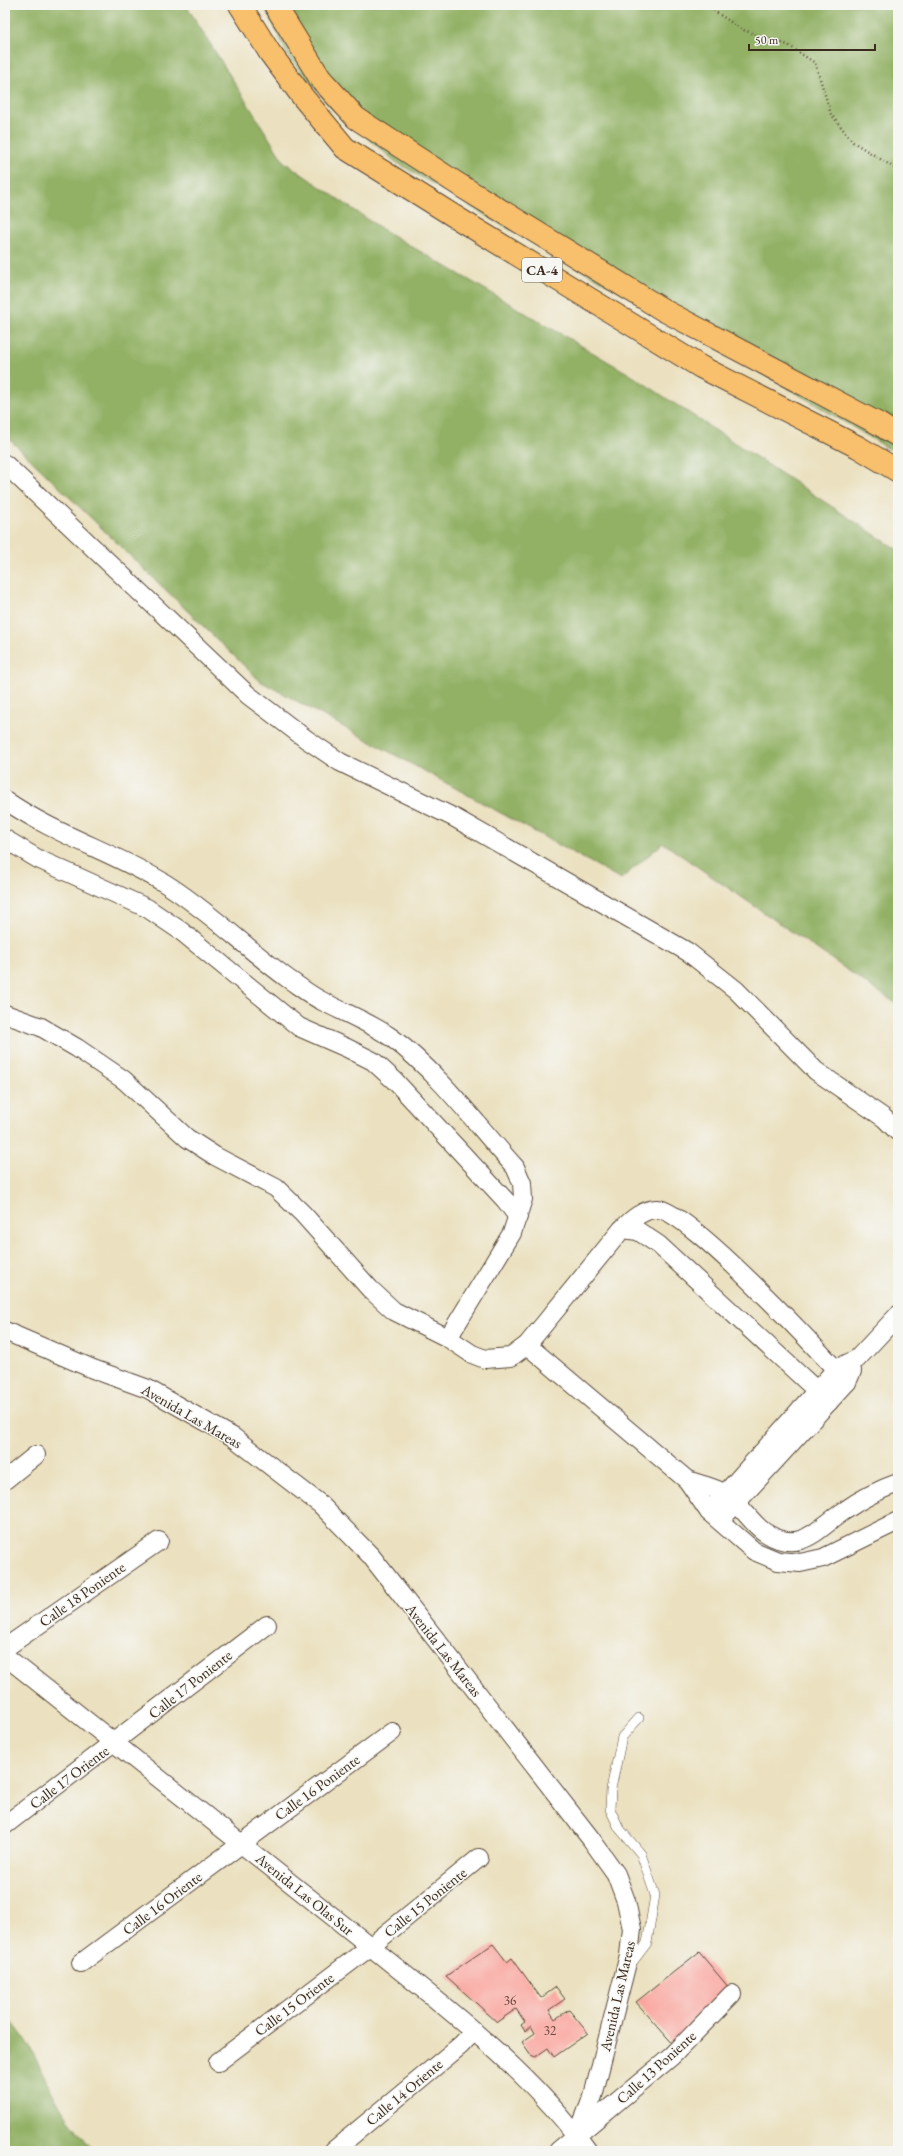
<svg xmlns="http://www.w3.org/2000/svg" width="903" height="2156" font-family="'EB Garamond',serif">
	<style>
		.forest { fill: #92b165; stroke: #666e42 }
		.building { fill: #faa49d }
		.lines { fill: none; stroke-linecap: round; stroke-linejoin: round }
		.service-casing { stroke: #554536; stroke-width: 10 }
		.minor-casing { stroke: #554536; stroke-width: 20 }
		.trunk-casing { stroke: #554536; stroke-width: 24 }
		.path { stroke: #554536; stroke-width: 2.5; stroke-dasharray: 1 3; stroke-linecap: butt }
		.service { stroke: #fff; stroke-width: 9 }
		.minor { stroke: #fff; stroke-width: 18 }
		.trunk { stroke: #f8bf6c; stroke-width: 22 }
		.labels { text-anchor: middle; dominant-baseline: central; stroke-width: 3; stroke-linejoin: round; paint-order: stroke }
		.number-label { font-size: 13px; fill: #6b483e }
		.shield { fill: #f6f6f2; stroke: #73675e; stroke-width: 1 }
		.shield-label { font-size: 14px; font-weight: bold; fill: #3b2a1e }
		.street-label { font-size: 15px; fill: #3b2a1e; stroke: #f6f6f2 }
	</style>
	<rect width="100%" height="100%" fill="#f6f6f2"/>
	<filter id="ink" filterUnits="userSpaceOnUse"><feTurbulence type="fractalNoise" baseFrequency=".025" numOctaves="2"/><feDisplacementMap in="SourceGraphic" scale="8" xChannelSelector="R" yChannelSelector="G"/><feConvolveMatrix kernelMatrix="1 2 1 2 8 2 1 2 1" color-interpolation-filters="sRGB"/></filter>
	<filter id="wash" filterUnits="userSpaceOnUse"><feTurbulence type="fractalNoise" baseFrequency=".012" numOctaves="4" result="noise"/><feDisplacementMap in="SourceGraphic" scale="16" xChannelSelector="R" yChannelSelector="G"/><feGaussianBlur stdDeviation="0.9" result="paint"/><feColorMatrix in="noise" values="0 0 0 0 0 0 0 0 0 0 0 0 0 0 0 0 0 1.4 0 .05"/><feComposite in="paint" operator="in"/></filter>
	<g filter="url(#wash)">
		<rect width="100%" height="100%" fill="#ebe1c0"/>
		<g class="forest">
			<polygon points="5,5 186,5 284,162 382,229 631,375 898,550 898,1005 663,843 621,879 260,681 5,435"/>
			<polygon points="264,5 898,5 898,454 756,369 478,211 396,162 332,108 289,58"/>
			<path d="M5 2015C34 2043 42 2077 62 2110 71 2124 84 2138 94 2151H5Z"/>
		</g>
		<g id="blocks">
			<g class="building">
				<polygon points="493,1944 507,1962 512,1958 541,1998 556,1987 565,1999 549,2010 555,2019 569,2010 588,2033 554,2057 548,2048 535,2057 531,2055 522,2042 535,2033 531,2026 525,2031 521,2025 525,2022 516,2009 497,2022 446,1976"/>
				<polygon points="699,1952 730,1989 674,2045 636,2002"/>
			</g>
		</g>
	</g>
	<g filter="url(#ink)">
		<use href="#blocks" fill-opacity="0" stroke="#554536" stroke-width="1"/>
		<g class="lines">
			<defs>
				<polyline id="service" points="631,1964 647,1943 655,1895 641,1854 619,1828 610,1809 611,1789 622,1737 639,1718"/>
				<g id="minor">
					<polyline points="5,464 248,695 306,739 340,762 455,818 688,952 736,990 816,1071 884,1118 898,1132"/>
					<path d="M5 800C55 835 114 852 166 884 209 911 246 948 287 978 299 986 311 996 324 1002 347 1014 371 1023 392 1038 439 1073 476 1124 515 1167L522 1183 523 1199 512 1233 448 1338"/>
					<polyline points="5,839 38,859 147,908 181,931 299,1027 347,1048 373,1061 395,1081 506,1201 518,1217"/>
					<path d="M5 1014 41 1027 77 1048 124 1080 187 1138 215 1156 276 1188 303 1214 370 1289 394 1311 448 1338 472 1354 485 1359 511 1357 527 1345 622 1229C631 1220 644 1208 658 1209 689 1211 820 1352 847 1382"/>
					<polyline points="622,1229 638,1231 659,1245 829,1402"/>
					<polyline points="5,1331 93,1369 148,1389 233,1437 320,1504 371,1556 591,1839 616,1874 626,1901 632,1929 629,1955 593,2096 577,2136"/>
					<polyline points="527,1345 687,1480 709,1512 754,1551 778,1561 800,1563 823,1558 898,1521"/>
					<polyline points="5,1480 36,1455"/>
					<path d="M687 1480C699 1484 713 1487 724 1493 741 1503 750 1523 766 1533 801 1555 818 1528 844 1511 861 1499 878 1490 898 1483"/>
					<polyline points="709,1512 836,1369 857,1359 898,1315"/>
					<polyline points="728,1512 847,1382 852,1371"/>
					<polyline points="5,1648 159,1541"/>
					<path d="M5 1656C123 1751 243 1844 361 1939 441 2004 527 2067 588 2151"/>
					<polyline points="5,1825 267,1625"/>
					<polyline points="81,1963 392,1732"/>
					<polyline points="218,2062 370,1947 479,1858"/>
					<polyline points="333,2151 461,2045 474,2031"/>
					<polyline points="558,2151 672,2056 732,1994"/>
				</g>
				<g id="trunk">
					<polyline points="240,5 270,53 302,96 345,148 462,221 701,367 858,447 898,471"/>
					<polyline points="275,5 320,78 356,118 461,186 665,311 879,424 898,436"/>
				</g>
			</defs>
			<use href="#service" class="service-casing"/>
			<use href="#minor" class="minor-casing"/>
			<use href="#trunk" class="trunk-casing"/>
			<polyline class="path" points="708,5 711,9 743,30 788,45 815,63 831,114 853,142 898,170"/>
			<use href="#service" class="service"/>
			<use href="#minor" class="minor"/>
			<use href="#trunk" class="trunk"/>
		</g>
	</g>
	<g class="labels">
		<g class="number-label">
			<text x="510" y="2000">36</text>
			<text x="550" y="2030">32</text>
		</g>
		<rect class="shield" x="522" y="258" width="40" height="24" rx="3"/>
		<g class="shield-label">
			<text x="542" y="270">CA-4</text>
		</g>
		<g class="street-label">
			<text transform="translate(192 1416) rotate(30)">Avenida Las Mareas</text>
			<text transform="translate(82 1594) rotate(-35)">Calle 18 Poniente</text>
			<text transform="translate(444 1650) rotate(52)">Avenida Las Mareas</text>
			<text transform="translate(190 1684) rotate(-38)">Calle 17 Poniente</text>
			<text transform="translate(69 1777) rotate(-37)">Calle 17 Oriente</text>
			<text transform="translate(317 1787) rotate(-36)">Calle 16 Poniente</text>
			<text transform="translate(305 1894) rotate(39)">Avenida Las Olas Sur</text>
			<text transform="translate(425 1902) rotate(-39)">Calle 15 Poniente</text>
			<text transform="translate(162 1903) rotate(-37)">Calle 16 Oriente</text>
			<text transform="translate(617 1996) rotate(-77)">Avenida Las Mareas</text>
			<text transform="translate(294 2004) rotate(-37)">Calle 15 Oriente</text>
			<text transform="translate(656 2067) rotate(-42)">Calle 13 Poniente</text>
			<text transform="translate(404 2092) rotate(-40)">Calle 14 Oriente</text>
		</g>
	</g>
	<rect width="903" height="2156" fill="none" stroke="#f6f6f2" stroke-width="20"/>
	<path d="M749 44v6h126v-6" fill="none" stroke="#3b2a1e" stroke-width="2"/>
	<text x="755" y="44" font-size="12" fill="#3b2a1e" stroke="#f6f6f2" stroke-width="3" paint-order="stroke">50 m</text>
</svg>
